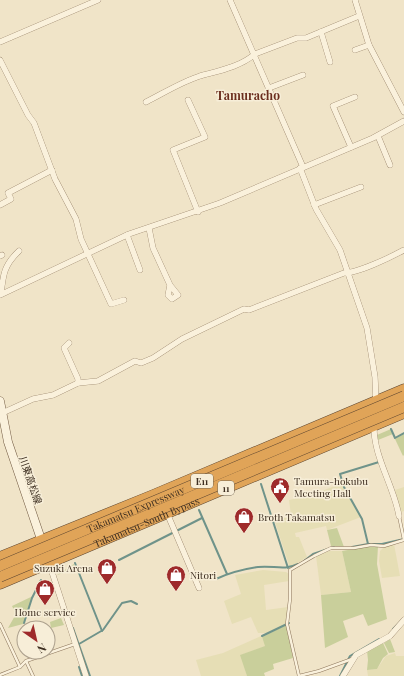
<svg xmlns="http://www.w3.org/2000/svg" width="404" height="676" font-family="'Playfair Display','Noto Sans JP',serif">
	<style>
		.farmland { fill: #e6deb5 }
		.green { fill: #c9cf9b }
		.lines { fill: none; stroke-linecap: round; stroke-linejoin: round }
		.stream { stroke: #6f938a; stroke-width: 2 }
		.lane-casing { stroke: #8d765c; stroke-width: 3.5 }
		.street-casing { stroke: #8d765c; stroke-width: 6 }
		.secondary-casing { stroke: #6f573f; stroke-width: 9 }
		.highway-casing { stroke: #5b4430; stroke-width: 11 }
		.lane { stroke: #faf1dc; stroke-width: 2.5 }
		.street { stroke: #faf1dc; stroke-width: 5.5 }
		.secondary { stroke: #faf1dc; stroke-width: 8 }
		.highway { stroke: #e0a458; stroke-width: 10 }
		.highway-bridge-casing { stroke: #5b4430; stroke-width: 11; stroke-linecap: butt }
		.highway-bridge { stroke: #e0a458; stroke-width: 10 }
		.labels { text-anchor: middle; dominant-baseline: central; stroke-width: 3; stroke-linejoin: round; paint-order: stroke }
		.shield { fill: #f7eed8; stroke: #756857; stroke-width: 1 }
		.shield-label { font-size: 9px; font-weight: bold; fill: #3d2e20 }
		.street-label { font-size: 10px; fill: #3d2e20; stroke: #f7eed8 }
		.poi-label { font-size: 10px; fill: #3d2e20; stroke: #f7eed8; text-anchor: start }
		.quarter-label { font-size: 12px; font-weight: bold; fill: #6b2e1e; stroke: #f7eed8 }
	</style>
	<rect width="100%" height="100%" fill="#f0e4c8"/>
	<g class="farmland">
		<polygon points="342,483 361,517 327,530 326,526 295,533 296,537 299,537 307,557 290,568 275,522 291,515 289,500 312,495"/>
		<polygon points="404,487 404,511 401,512 395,490"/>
		<polygon points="394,544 400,576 382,578 379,561 380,551 384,547"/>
		<polygon points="329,551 342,551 351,592 321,595 316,556"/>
		<polygon points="263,570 286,572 289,574 289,581 264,585 266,610 288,607 286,624 267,633 258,633 251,617 232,624 224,601 241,594 235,575"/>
		<polygon points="261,636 266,646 241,655 247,676 201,676 196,660 223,653"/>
		<polygon points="395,653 396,656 404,656 404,676 368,676 367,670 377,669 386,656"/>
	</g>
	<g class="green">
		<polygon points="391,429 393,434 378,440 377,435"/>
		<polygon points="404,434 404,455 403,456 395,439"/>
		<polygon points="337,528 344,547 331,546 327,530"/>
		<polygon points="371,546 378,546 377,564 387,619 368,626 363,614 343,621 348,637 325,648 321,595 351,592 342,551"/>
		<polygon points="74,564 76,569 57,575"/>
		<polygon points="33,596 23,624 8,628 16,614 12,606"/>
		<polygon points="61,618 64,625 51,628 50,622"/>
		<polygon points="286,625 293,658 273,664 274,669 264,673 265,676 247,676 240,655 265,646 262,637"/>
		<polygon points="390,639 395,652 389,653 384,643"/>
		<polygon points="383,643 388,654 383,658 377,669 367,670 368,660 367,651"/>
	</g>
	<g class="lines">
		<g class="stream">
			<polyline points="391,429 395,438 404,433"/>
			<polyline points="261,484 288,568"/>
			<polyline points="199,510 227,574"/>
			<polyline points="368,544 362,519 344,487 340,474 379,462"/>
			<polyline points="352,547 368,544 382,544 404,539"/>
			<polyline points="119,560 202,518"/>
			<polyline points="304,561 313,554 334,547"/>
			<polyline points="75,563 102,631"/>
			<path d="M216 579C229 573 244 569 258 567 273 565 284 571 298 564"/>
			<polyline points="24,623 32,598 41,580"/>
			<polyline points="73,628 90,676"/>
			<polyline points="393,629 402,620"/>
			<polyline points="262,636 289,623"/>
			<polyline points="79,644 103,630 122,603 131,601 137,604"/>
			<polyline points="79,667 82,676"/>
			<polyline points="340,676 350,656 379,639"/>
		</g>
		<defs>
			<g id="lane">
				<polyline points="0,624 20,667"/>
				<polyline points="26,661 33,676"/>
				<polyline points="0,675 20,667 26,661 75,644"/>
				<polyline points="299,676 287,624 290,599 290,570 314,556 331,548 354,548 371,545 384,546 404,540 399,516"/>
				<polyline points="299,676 319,671 352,659"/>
			</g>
			<g id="street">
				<polyline points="230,0 303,167"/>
				<polyline points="355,0 369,45 404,112"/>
				<polyline points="321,32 330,62"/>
				<polyline points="0,42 98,0"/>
				<polyline points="355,50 369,45"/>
				<polyline points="0,60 28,115 34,123 55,179 76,219 81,239 111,304 124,300"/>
				<polyline points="269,88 303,75"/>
				<polyline points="188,100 205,137 173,150 198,212"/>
				<path d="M146 102C164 93 181 82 200 76 218 71 240 67 255 54L297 38H306L359 16"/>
				<polyline points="378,136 390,165"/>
				<polyline points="351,147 333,106 355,97"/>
				<polyline points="300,168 316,209 340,250 367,328 375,377 376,403"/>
				<polyline points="0,205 11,199 8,193 52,170"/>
				<polyline points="314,205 361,187"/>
				<polyline points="149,228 153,248 170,285 178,295 172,299 168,295 170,285"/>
				<polyline points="127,235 140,270"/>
				<polyline points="0,256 2,255"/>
				<path d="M1 294C3 275 4 265 19 251"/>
				<polyline points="0,295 129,234 220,203 373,138 404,121"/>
				<polyline points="69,343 64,348 78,379 78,383"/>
				<path d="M0 414 33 399 53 395 78 383 98 381 135 361 141 363 153 358 182 339 244 309 249 310 344 273C358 273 391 257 404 250"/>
				<path d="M374 425C373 456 394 486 399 516"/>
				<polyline points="167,513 199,588"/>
				<polyline points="49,563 86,676"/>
				<polyline points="343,676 356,655 390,636 404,620"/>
			</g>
			<polyline id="secondary" points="0,401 8,442 43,545"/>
			<g id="highway">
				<polyline points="0,557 153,495 404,389"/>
				<path id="s1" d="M0 584 404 413"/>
			</g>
		</defs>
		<use href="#lane" class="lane-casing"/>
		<use href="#street" class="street-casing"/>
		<use href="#secondary" class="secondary-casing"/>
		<use href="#highway" class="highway-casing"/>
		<use href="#lane" class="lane"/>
		<use href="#street" class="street"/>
		<use href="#secondary" class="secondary"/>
		<use href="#highway" class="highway"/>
		<defs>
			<g id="highway-bridge">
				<path id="s2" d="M0 566 404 396"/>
				<polyline points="0,577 404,407"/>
			</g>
		</defs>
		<use href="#highway-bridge" class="highway-bridge-casing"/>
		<use href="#highway-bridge" class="highway-bridge"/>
	</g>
	<defs>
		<symbol id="civic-pin" viewBox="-11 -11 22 30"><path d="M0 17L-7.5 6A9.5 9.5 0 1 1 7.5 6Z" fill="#9e2a2b" stroke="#f7eed8"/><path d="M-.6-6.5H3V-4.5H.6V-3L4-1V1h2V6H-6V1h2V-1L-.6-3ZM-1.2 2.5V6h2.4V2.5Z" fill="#fff"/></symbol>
		<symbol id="shop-pin" viewBox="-11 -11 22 30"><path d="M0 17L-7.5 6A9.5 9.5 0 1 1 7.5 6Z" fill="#9e2a2b" stroke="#f7eed8"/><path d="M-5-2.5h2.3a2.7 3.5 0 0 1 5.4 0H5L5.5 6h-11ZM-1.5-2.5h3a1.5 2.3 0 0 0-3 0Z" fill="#fff"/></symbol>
	</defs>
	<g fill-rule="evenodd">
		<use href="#civic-pin" x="269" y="476" width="22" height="30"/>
		<use href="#shop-pin" x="233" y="506" width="22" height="30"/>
		<use href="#shop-pin" x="96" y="557" width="22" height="30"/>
		<use href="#shop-pin" x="165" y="564" width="22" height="30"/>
		<use href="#shop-pin" x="34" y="578" width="22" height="30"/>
	</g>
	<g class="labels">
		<g class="shield">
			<rect x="191" y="474" width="22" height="14" rx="3"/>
			<rect x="218" y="481" width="16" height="14" rx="3"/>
		</g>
		<g class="shield-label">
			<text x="202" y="481">E11</text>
			<text x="226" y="488">11</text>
		</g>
		<g class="street-label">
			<text transform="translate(31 480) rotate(71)">川東高松線</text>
			<text stroke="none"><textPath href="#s2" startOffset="147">Takamatsu Expressway</textPath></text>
			<text stroke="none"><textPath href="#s1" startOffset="159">Takamatsu-South Bypass</textPath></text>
		</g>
		<g class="poi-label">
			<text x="294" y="481">Tamura-hokubu<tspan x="294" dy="12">Meeting Hall</tspan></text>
			<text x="258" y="517">Broth Takamatsu</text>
			<text x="93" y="568" text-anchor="end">Suzuki Arena</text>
			<text x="190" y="575">Nitori</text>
			<text x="45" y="612" text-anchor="middle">Home service</text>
		</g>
		<g class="quarter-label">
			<text x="248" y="95">Tamuracho</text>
		</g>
	</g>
	<g transform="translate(36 640) rotate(146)"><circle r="19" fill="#f7eed8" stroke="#ada18e"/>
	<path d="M0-3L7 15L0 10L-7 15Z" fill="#9e2a2b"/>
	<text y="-6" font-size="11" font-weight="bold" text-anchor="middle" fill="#3d2e20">N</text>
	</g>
</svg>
